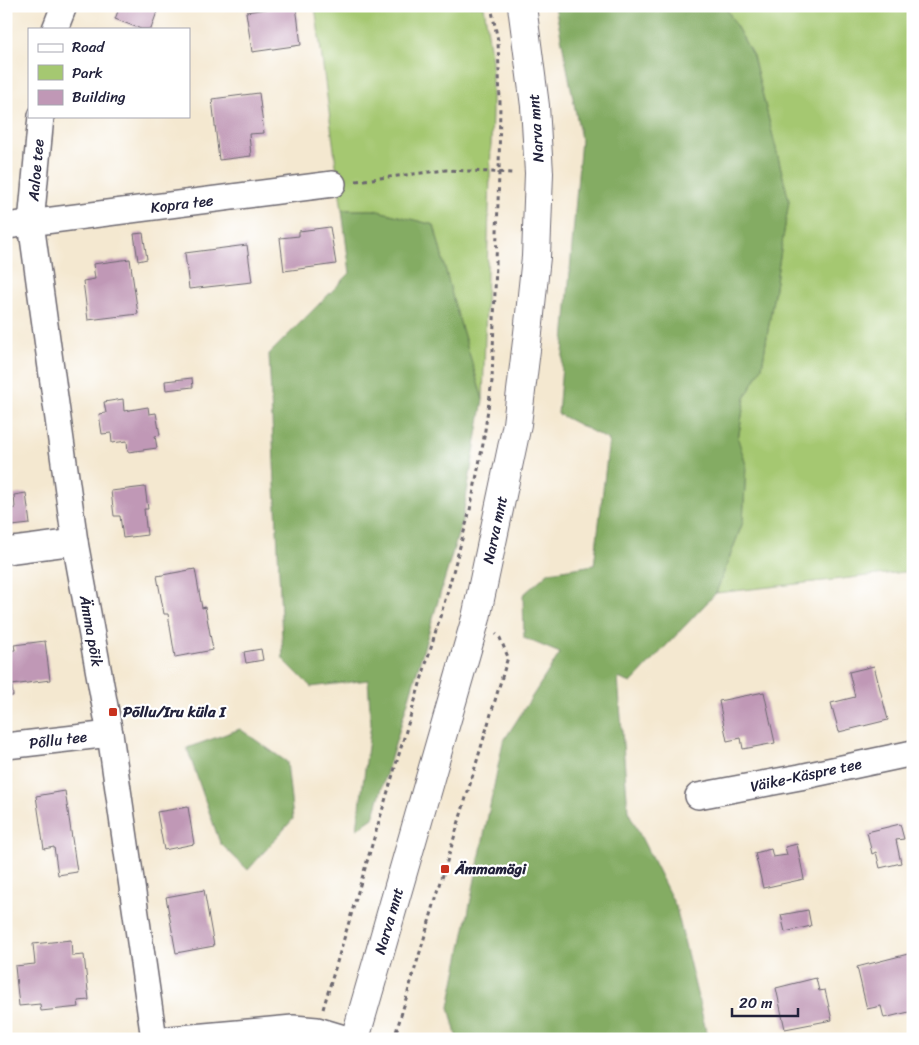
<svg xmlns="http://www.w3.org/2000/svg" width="919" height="1045" font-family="Sriracha,sans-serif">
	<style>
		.green { fill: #a5c871; stroke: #647556 }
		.forest { fill: #84ac63; stroke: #53674f }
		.building { fill: #c098b6 }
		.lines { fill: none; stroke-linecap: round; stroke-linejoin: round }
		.minor-casing { stroke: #6c676f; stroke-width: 28 }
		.major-casing { stroke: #6c676f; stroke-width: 30 }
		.path { stroke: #6c676f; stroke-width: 3; stroke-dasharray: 4 4; stroke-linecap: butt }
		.minor { stroke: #fff; stroke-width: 25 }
		.major { stroke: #fff; stroke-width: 28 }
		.poi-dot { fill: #c8321e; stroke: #fff; stroke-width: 2 }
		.labels { text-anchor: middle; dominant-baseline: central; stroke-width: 4.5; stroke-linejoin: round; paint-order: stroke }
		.street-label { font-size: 15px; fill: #22223b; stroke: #fff }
		.poi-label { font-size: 15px; font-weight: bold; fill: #22223b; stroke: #fff; text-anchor: start }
	</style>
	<rect width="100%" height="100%" fill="#fff"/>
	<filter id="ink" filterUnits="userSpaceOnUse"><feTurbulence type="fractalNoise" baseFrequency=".02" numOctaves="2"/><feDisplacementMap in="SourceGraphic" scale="10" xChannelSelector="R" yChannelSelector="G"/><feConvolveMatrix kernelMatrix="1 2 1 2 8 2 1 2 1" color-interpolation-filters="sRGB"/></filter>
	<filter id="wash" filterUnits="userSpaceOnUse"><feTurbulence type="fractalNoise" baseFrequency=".0096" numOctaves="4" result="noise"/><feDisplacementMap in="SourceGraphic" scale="20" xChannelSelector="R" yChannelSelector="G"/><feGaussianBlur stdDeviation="1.12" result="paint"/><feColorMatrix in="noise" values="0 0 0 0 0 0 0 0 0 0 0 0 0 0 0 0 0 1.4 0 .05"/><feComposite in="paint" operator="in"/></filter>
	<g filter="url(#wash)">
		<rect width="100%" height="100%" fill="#f4e8d0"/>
		<g class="green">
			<polygon points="315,6 484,6 492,61 492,113 483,400 453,299 434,225 374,210 342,210"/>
			<polygon points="725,6 913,6 913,571 716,593 743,522 746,465 738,440 745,398 762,367 789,201 753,56"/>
		</g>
		<g class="forest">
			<polygon points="555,6 725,6 753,56 789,201 762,367 745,398 738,439 746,465 743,522 716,593 631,683 618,678 628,811 676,907 708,1039 457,1039 449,1007 503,742 560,653 524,638 523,595 549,572 594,565 609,440 558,414 581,139"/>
			<polygon points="342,210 374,210 434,225 453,299 483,400 462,521 373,818 357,829 371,724 368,680 311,687 283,659 269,354 350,273"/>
			<polygon points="240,729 287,762 293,819 248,870 220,843 187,748"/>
		</g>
		<g id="blocks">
			<g class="building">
				<polygon points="120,6 159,6 151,29 141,29 115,19"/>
				<polygon points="286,6 296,6 301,45 252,52 246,12"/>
				<polygon points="259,93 264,133 249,134 251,156 219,160 212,99"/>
				<polygon points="330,227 336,264 284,271 280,238 299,236 299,231"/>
				<polygon points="143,233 147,259 138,261 134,234"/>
				<polygon points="247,245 252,282 189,289 185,253"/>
				<polygon points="130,259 138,314 88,320 83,281 95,279 93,264"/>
				<polygon points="192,378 193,387 166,390 165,381"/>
				<polygon points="123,399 124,411 148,407 149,414 156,413 160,435 155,436 157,448 128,452 127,441 112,443 111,433 102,434 99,414 106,413 104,402"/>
				<polygon points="6,472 12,507 6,507"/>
				<polygon points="145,487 148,509 144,509 147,535 123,538 120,516 114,516 111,491"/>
				<polygon points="26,493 30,524 12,526 10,509 15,508 14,495"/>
				<polygon points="195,569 202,608 205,607 213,650 175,657 168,614 164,614 157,576"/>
				<polygon points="45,641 50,680 12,685 13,696 6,696 6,651 15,650 14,645"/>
				<polygon points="261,649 263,660 246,663 244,652"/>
				<polygon points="874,666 888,720 839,732 831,703 855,697 849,672"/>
				<polygon points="764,692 775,743 743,749 741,738 727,741 719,701"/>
				<polygon points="65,791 77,872 58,875 54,847 44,849 36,796"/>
				<polygon points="188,807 194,844 164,850 157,812"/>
				<polygon points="900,824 904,839 896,840 901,863 880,868 876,852 872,854 867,832"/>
				<polygon points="797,844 804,879 763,888 755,853 771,849 773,857 787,855 785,847"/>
				<polygon points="204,890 214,946 176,953 166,897"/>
				<polygon points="808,910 811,926 785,932 781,915"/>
				<polygon points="71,940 72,956 84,955 89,1000 78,1001 79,1007 41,1011 40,1004 19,1006 15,966 35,964 33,944"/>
				<polygon points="908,954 913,972 913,1011 884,1018 881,1006 867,1009 857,967"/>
				<polygon points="816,978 819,991 825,990 832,1020 785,1029 776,988"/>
			</g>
		</g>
	</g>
	<g filter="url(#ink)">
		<use href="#blocks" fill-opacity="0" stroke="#6c676f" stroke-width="1"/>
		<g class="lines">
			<defs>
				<g id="minor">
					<polyline points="55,29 64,6"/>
					<polyline points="41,116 31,223 75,542 110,734 154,1039"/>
					<polyline points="6,226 333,184"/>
					<polyline points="6,551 75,542"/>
					<polyline points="6,746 110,734"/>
					<polyline points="698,796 800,777 913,753"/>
					<polyline points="170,1039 293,1028 317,1030 347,1039"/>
				</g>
				<polyline id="major" points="355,1039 476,618 517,424 528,333 536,257 539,173 535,106 522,6"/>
			</defs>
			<use href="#minor" class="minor-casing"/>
			<use href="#major" class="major-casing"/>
			<g class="path">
				<polyline points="356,181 446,170 514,173"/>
				<polyline points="323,1009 448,590 470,510 483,444 492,381 499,173 500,102 498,41 491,6"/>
				<polyline points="394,1039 508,657 500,638 496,634"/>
			</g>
			<use href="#minor" class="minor"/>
			<use href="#major" class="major"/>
		</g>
	</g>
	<g class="poi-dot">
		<rect x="108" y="707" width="10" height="10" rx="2.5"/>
		<rect x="440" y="864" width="10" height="10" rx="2.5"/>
	</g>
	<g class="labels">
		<g class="street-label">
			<text transform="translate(536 128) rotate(-94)">Narva mnt</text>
			<text transform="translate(36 170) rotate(-85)">Aaloe tee</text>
			<text transform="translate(182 204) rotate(-7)">Kopra tee</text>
			<text transform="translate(495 530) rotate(-78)">Narva mnt</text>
			<text transform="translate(91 631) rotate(80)">Ämma põik</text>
			<text transform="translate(58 740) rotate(-7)">Põllu tee</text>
			<text transform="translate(806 775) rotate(-12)">Väike-Käspre tee</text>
			<text transform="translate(389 921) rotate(-74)">Narva mnt</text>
		</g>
		<g class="poi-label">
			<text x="123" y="712">Põllu/Iru küla I</text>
			<text x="455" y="869">Ämmamägi</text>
		</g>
	</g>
	<rect width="919" height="1045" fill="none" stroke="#fff" stroke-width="25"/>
	<rect x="28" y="28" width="162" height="90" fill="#ffffff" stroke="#a7a7b1"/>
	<rect x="38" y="44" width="25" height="8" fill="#ffffff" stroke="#a7a7b1"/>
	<text x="72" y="52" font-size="15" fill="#22223b">Road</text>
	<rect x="38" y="65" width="25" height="15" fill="#a5c871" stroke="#a7a7b1"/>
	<text x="72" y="78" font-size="15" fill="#22223b">Park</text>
	<rect x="38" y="90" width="25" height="15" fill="#c098b6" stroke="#a7a7b1"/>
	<text x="72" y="102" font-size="15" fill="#22223b">Building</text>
	<path d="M732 1008v8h66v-8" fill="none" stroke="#22223b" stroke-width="2.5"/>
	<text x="739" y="1008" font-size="15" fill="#22223b" stroke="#ffffff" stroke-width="4" paint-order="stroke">20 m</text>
</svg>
